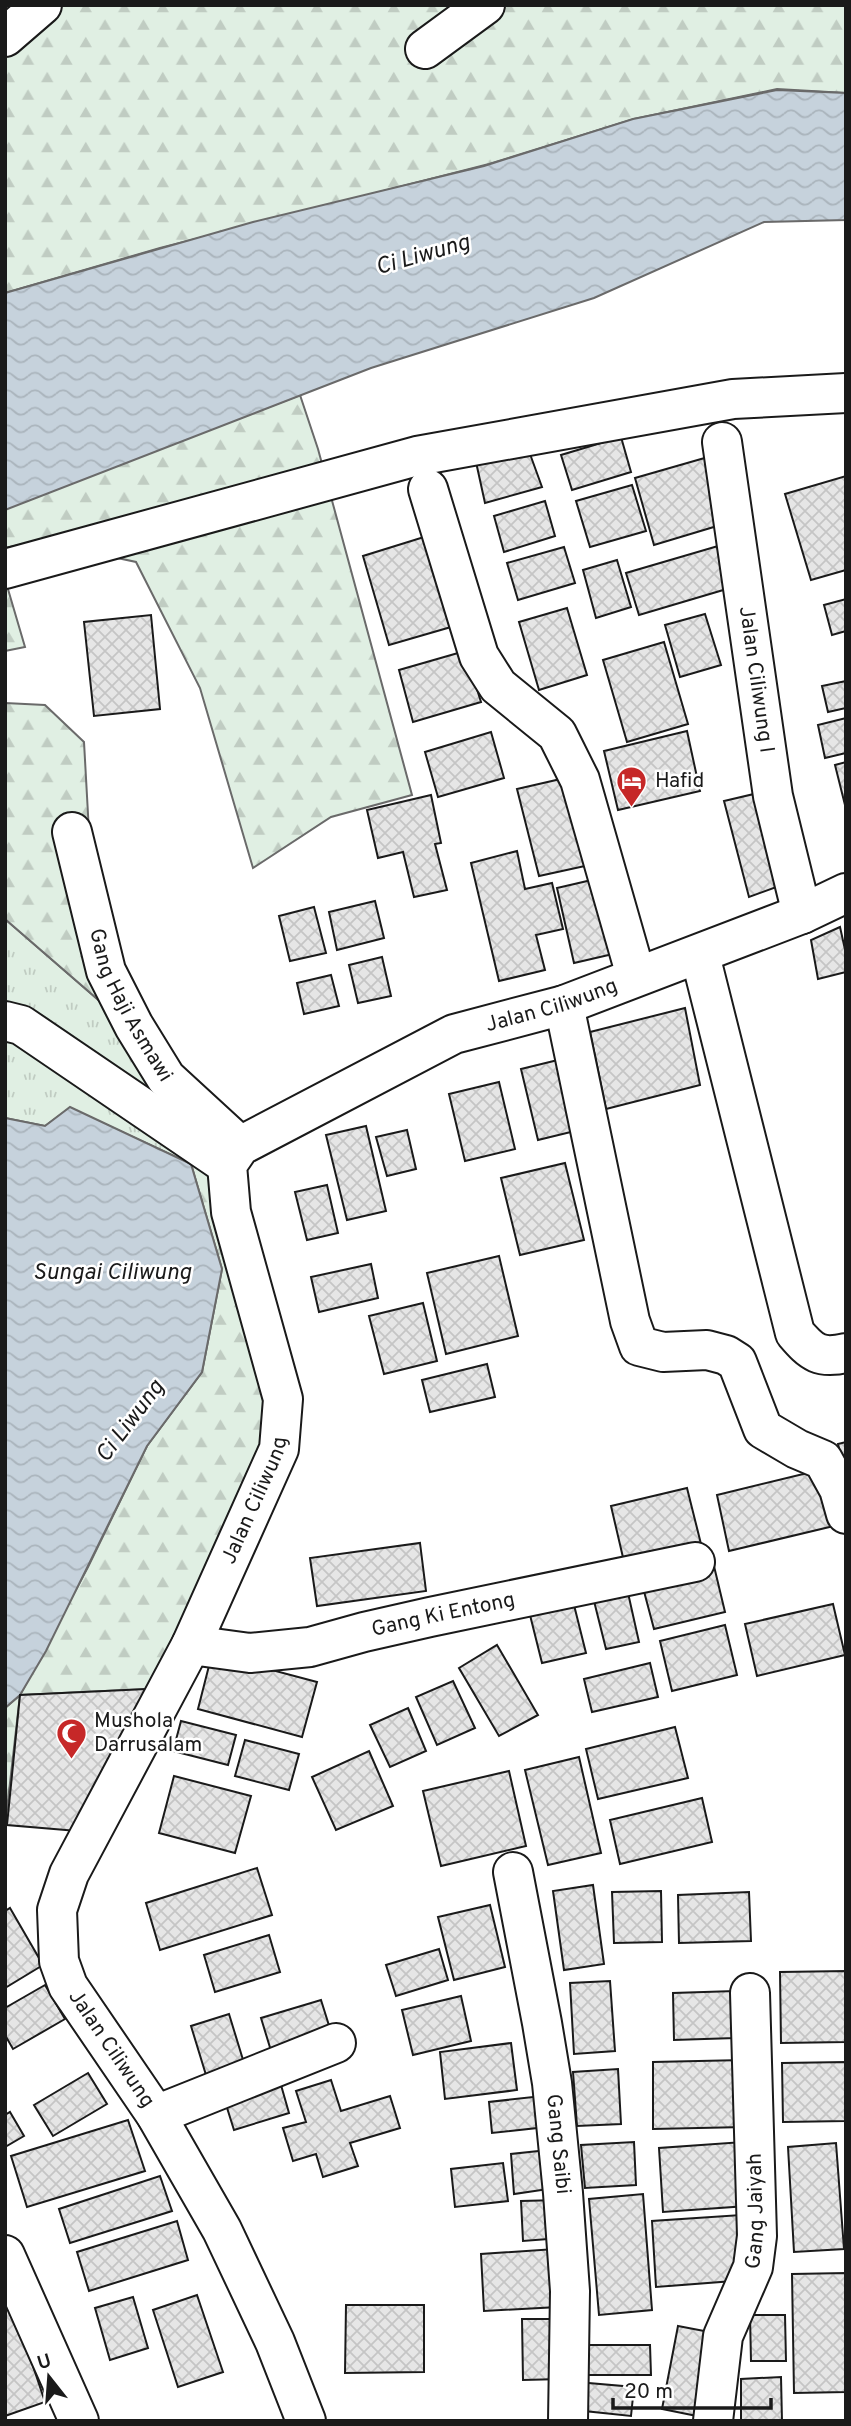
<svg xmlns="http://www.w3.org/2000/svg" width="851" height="2426" font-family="Overpass,sans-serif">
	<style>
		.grass { fill: url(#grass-tufts); stroke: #6a6a6a; stroke-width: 2 }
		.forest { fill: url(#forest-firs); stroke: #6a6a6a; stroke-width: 2 }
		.water { fill: url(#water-waves); stroke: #6a6a6a; stroke-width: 2 }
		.building { fill: url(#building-cross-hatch); stroke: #1a1a1a; stroke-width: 2 }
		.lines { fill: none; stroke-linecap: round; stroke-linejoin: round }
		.minor-casing { stroke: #1a1a1a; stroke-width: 42 }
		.minor { stroke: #fff; stroke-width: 38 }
		.labels { text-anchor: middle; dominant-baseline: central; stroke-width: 5; stroke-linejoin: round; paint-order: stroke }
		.street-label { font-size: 21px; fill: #1a1a1a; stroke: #fff }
		.poi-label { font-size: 21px; fill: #1a1a1a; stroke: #fff; text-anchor: start }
		.water-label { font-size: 23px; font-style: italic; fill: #1a1a1a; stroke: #fff }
	</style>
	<defs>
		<pattern id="grass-tufts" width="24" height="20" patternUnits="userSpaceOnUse" patternTransform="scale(1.75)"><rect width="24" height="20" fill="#e0efe3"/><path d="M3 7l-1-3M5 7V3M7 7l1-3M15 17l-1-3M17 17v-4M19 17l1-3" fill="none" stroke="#c0ccc2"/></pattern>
		<pattern id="forest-firs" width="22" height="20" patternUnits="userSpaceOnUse" patternTransform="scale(1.75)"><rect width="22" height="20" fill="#e0efe3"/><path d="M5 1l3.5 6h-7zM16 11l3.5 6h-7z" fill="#c0ccc2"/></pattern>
		<pattern id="water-waves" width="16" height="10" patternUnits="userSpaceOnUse" patternTransform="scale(1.75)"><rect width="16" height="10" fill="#c6d2dc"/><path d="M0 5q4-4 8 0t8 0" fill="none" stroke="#aab4bc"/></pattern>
		<pattern id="building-cross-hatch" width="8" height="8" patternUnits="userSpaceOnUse" patternTransform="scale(1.75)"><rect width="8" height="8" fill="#e6e6e6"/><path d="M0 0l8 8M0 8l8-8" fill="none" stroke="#c5c5c5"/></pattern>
	</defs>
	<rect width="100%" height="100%" fill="#fff"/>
	<polygon class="grass" points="5,919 103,1004 191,1164 70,1108 45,1126 5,1118"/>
	<g class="forest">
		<polygon points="30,5 846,5 846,93 777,89 634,119 489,164 160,248 5,293 5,29"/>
		<polygon points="300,395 318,449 412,795 331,817 253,868 200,688 136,562 38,541 5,548 5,508"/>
		<polygon points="5,579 25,647 5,651"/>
		<polygon points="5,703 45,705 84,742 89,832 106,971 227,1165 283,1399 168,1688 20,1695 5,1827 5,1708 20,1695 88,1567 147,1446 202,1372 222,1269 191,1164 103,1004 5,919"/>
	</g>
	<g class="water">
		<polygon points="777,90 846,93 846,220 764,222 594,298 371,368 5,510 5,293 253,222 484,166 633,119"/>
		<polygon points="70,1107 191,1164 222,1269 202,1372 147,1446 46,1651 20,1695 5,1708 5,1118 45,1126"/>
	</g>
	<g class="building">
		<polygon points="621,437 631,472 572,490 561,455"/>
		<polygon points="530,454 542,487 485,503 476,462"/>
		<polygon points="708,457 727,523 654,545 635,478"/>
		<polygon points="846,476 846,570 811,580 785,494"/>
		<polygon points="632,485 646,531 590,547 576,501"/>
		<polygon points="545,501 555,536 504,552 494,516"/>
		<polygon points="424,537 451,627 389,645 363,556"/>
		<polygon points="718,546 730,588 639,615 626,573"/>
		<polygon points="564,547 575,583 518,600 507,563"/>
		<polygon points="617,560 631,607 596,618 583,570"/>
		<polygon points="846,599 846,631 832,635 824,605"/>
		<polygon points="567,608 587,675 539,690 519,622"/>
		<polygon points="705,614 721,665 680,677 665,625"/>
		<polygon points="151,615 160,709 94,716 84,622"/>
		<polygon points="664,642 688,724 627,742 603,660"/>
		<polygon points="465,651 481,702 413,722 399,670"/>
		<polygon points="846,681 846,708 828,712 822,686"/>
		<polygon points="846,718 846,753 825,758 818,725"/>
		<polygon points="687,731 700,791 618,810 604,751"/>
		<polygon points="491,732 504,778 438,797 425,752"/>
		<polygon points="846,762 846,809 835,765"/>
		<polygon points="565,778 585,866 539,876 517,789"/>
		<polygon points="771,790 790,882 749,897 724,801"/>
		<polygon points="431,795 441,843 435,844 447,890 414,897 403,852 378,858 367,810"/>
		<polygon points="517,851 525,889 552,883 563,929 536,935 545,970 499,981 471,863"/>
		<polygon points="596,879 613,954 574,963 557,888"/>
		<polygon points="375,901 384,938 337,950 329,912"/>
		<polygon points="314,907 326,953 290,961 279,916"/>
		<polygon points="840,927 846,954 846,972 818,979 811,940"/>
		<polygon points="382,957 391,996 358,1003 349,965"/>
		<polygon points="331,975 339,1006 304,1014 297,983"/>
		<polygon points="685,1008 700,1085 606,1109 590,1032"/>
		<polygon points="562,1059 579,1130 538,1140 521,1069"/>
		<polygon points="499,1082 515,1149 465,1161 449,1094"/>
		<polygon points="366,1126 386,1211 347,1220 326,1135"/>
		<polygon points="407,1130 416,1169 387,1176 376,1137"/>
		<polygon points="565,1163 584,1240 520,1255 501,1178"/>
		<polygon points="327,1185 338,1233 307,1240 295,1192"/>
		<polygon points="499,1256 518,1336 446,1354 427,1273"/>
		<polygon points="371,1264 378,1298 319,1312 311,1277"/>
		<polygon points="423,1303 437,1361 384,1374 369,1316"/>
		<polygon points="487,1364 495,1397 430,1412 422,1380"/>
		<polygon points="846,1442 846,1477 838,1444"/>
		<polygon points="824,1469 838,1525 729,1551 717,1495"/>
		<polygon points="687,1488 702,1548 625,1566 611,1506"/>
		<polygon points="420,1543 426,1591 317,1606 310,1558"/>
		<polygon points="713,1562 725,1612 654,1629 641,1580"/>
		<polygon points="626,1584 639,1642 606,1649 592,1593"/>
		<polygon points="572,1597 586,1653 542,1663 528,1607"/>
		<polygon points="833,1604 845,1655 757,1676 745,1624"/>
		<polygon points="725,1625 737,1675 672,1691 660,1641"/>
		<polygon points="497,1645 538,1715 499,1736 459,1668"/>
		<polygon points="212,1654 317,1682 302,1737 198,1709"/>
		<polygon points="650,1663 658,1697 592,1712 584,1679"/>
		<polygon points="453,1681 475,1728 437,1745 416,1697"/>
		<polygon points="168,1688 89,1832 7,1825 20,1695"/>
		<polygon points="408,1708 426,1751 390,1767 370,1725"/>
		<polygon points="181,1721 236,1735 228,1765 173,1751"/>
		<polygon points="675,1727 688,1778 598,1799 586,1749"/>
		<polygon points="245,1740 299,1754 289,1790 235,1776"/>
		<polygon points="369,1751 393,1806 336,1830 312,1777"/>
		<polygon points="579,1757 601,1853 548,1865 525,1770"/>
		<polygon points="509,1771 526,1846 441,1866 423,1791"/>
		<polygon points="174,1776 251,1796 235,1853 159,1833"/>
		<polygon points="702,1798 712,1842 620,1864 610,1820"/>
		<polygon points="257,1868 272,1915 160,1950 146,1903"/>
		<polygon points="593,1885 604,1964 564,1970 553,1891"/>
		<polygon points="661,1891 662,1942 614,1943 612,1892"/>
		<polygon points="749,1892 751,1941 679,1943 678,1895"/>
		<polygon points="490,1905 505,1967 454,1980 438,1917"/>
		<polygon points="10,1908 43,1965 5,1988 5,1911"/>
		<polygon points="269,1935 280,1972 215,1992 204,1955"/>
		<polygon points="439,1949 448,1980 396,1996 386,1965"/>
		<polygon points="846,1971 846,2042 781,2043 780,1972"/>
		<polygon points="610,1981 615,2051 574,2054 570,1983"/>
		<polygon points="45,1985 65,2019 13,2049 5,2035 5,2008"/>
		<polygon points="735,1991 735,2038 674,2040 673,1993"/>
		<polygon points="461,1996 471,2041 413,2055 402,2010"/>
		<polygon points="321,2000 332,2035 272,2054 261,2018"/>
		<polygon points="229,2014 244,2063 206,2075 191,2026"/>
		<polygon points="511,2043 517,2090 445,2099 440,2052"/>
		<polygon points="744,2060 745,2127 653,2129 653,2062"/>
		<polygon points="846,2062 846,2121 783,2122 782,2063"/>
		<polygon points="618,2069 621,2124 577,2126 573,2072"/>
		<polygon points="88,2073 107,2104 53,2136 34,2105"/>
		<polygon points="279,2078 289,2113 234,2130 223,2095"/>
		<polygon points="331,2080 341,2111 390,2096 400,2128 350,2143 358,2166 323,2177 316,2154 293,2161 283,2128 306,2122 296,2091"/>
		<polygon points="542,2096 546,2127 492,2133 489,2102"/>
		<polygon points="10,2112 24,2136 5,2147 5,2115"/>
		<polygon points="128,2120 145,2171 27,2207 11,2156"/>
		<polygon points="634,2142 636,2185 585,2188 581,2145"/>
		<polygon points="743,2142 747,2206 663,2212 659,2148"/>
		<polygon points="836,2143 844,2249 794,2252 788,2147"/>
		<polygon points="557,2149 562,2187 514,2194 511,2154"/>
		<polygon points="503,2163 508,2201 455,2207 451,2169"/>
		<polygon points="160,2176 172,2211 70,2243 59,2209"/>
		<polygon points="643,2194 652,2310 599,2315 589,2199"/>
		<polygon points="559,2200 561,2238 523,2241 521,2201"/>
		<polygon points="741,2215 746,2280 656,2287 652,2221"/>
		<polygon points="177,2221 188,2260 89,2291 77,2252"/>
		<polygon points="555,2249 558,2307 484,2311 481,2254"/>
		<polygon points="846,2273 846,2392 794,2393 792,2274"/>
		<polygon points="5,2291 8,2291 45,2402 5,2416"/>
		<polygon points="197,2295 223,2372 178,2387 153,2310"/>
		<polygon points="133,2297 148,2348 110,2360 95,2308"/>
		<polygon points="346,2305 424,2305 424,2372 345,2373"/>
		<polygon points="750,2315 785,2315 786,2361 751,2361"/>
		<polygon points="522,2319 561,2319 562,2379 523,2380"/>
		<polygon points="678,2326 720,2334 702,2417 662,2409"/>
		<polygon points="582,2345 650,2345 651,2375 581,2375"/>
		<polygon points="781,2377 782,2421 741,2421 741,2379"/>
		<polygon points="577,2382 634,2387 631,2416 575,2410"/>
	</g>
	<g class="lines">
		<defs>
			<g id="minor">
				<polyline points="5,37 42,5"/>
				<polyline points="425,49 485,5"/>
				<path id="s1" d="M722 442 773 796 802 914"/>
				<polyline points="428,489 479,656 498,686 557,734 580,780 636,976"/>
				<polyline points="5,569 417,456 733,399 846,393"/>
				<path id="s2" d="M72 832 106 971 134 1026 166 1078 240 1146"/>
				<path d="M700 955 795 1333C812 1353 820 1359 846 1353"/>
				<polyline points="564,1005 630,1321 639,1346 663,1352 707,1350 726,1355 737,1362 763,1429 797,1449 823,1460 839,1489 846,1514"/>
				<polyline points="5,1021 21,1025 227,1165"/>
				<path id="s3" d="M191 1645 250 1653 310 1647 364 1632 430 1617 695 1562"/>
				<path id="s4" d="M513 1872 542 2023 552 2083 563 2193 570 2291 568 2421"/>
				<polyline points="156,2115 336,2043"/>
				<polyline points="5,2255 79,2421"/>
				<path id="s5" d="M306 2421 275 2342 222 2230 156 2115 68 1986 59 1961 57 1910 69 1874 191 1645 279 1449 283 1399 231 1212 227 1165 240 1146 454 1034 564 1005 802 914 846 893"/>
				<path id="s6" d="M713 2421 723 2336 753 2267 757 2236 750 1993"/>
			</g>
		</defs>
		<use href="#minor" class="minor-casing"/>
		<use href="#minor" class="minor"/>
	</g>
	<defs>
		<symbol id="hotel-pin" viewBox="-11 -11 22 30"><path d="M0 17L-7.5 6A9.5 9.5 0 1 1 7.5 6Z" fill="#c62828" stroke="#fff"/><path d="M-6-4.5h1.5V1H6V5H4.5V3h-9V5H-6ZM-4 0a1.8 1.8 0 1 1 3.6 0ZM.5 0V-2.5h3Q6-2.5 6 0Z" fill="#fff"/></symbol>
		<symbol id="mosque-pin" viewBox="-11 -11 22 30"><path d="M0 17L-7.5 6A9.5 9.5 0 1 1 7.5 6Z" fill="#c62828" stroke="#fff"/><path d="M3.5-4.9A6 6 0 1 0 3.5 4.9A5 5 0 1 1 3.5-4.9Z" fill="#fff"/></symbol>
	</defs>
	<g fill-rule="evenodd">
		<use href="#hotel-pin" x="614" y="764" width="35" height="47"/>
		<use href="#mosque-pin" x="54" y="1716" width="35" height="47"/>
	</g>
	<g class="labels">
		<g class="street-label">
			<text stroke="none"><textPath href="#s1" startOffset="240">Jalan Ciliwung I</textPath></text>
			<text stroke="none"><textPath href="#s2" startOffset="184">Gang Haji Asmawi</textPath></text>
			<text stroke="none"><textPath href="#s5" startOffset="1745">Jalan Ciliwung</textPath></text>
			<text stroke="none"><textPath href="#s5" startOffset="1031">Jalan Ciliwung</textPath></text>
			<text stroke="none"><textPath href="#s3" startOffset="257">Gang Ki Entong</textPath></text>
			<text transform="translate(111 2049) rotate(56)">Jalan Ciliwung</text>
			<text stroke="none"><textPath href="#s4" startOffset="276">Gang Saibi</textPath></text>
			<text stroke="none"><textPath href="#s6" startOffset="217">Gang Jaiyah</textPath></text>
		</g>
		<g class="poi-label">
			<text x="655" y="781">Hafid</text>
			<text x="94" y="1721">Mushola<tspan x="94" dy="24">Darrusalam</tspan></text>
		</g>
		<g class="water-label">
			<text transform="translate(423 256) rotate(-16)">Ci Liwung</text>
			<text x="112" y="1273">Sungai Ciliwung</text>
			<text transform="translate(131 1422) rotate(-53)">Ci Liwung</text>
		</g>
	</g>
	<rect width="851" height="2426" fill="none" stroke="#1a1a1a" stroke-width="14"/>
	<g transform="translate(49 2377) rotate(343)" stroke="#ffffff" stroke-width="5" paint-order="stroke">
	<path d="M0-5L12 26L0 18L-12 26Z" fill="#1a1a1a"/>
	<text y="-10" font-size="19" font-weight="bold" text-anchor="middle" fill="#1a1a1a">U</text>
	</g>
	<path d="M613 2398v10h158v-10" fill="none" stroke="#1a1a1a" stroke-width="3.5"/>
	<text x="624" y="2398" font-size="21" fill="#1a1a1a" stroke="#ffffff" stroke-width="5" paint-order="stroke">20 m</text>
</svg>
